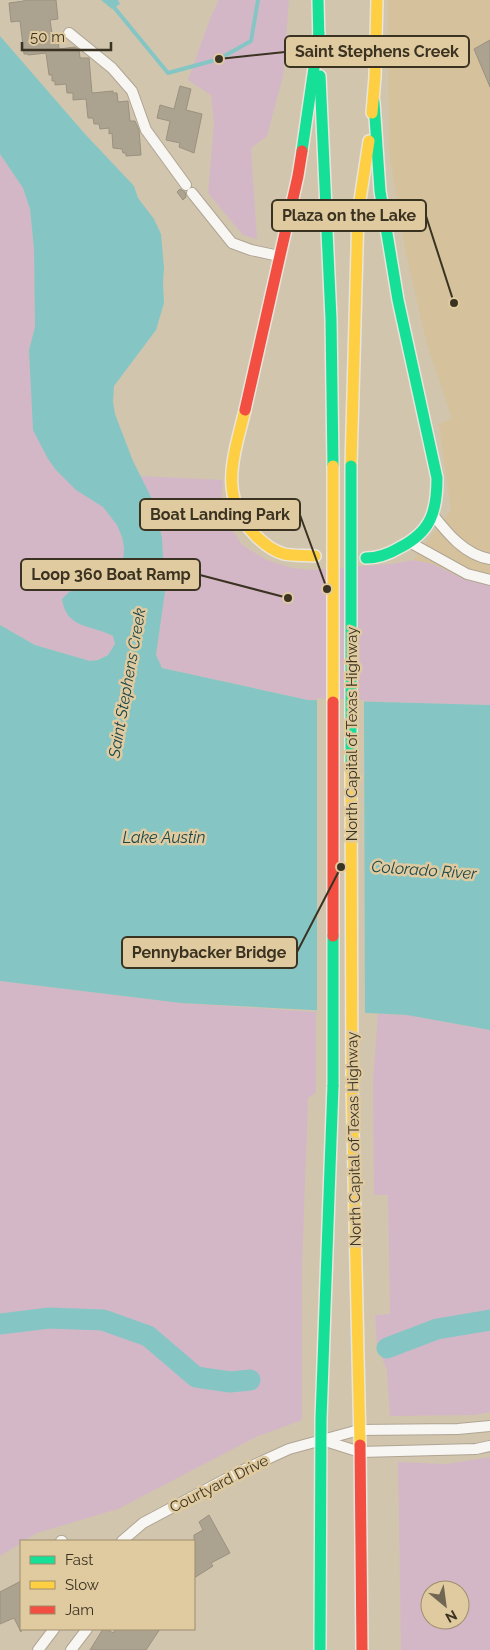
<svg xmlns="http://www.w3.org/2000/svg" width="490" height="1650" font-family="Raleway,sans-serif">
	<style>
		.built { fill: #d5c29c }
		.green { fill: #d4b7c7; fill-rule: evenodd }
		.water { fill: #85c6c5 }
		.pier { fill: #d1c5ae }
		.lines { fill: none; stroke-linecap: round; stroke-linejoin: round }
		.stream { stroke: #85c6c5; stroke-width: 4 }
		.river { stroke: #85c6c5; stroke-width: 21 }
		.building { fill: #aca290; stroke: #9a917f }
		.street-casing { stroke: #afa593; stroke-width: 12 }
		.fast-casing { stroke: #eae5db; stroke-width: 14 }
		.slow-casing { stroke: #eae5db; stroke-width: 14 }
		.jam-casing { stroke: #eae5db; stroke-width: 14 }
		.street { stroke: #f8f6f3; stroke-width: 10 }
		.fast { stroke: #16e098; stroke-width: 11 }
		.slow { stroke: #ffcf43; stroke-width: 11 }
		.jam { stroke: #f24e42; stroke-width: 11 }
		.fast-bridge-casing { stroke: #eae5db; stroke-width: 14; stroke-linecap: butt }
		.slow-bridge-casing { stroke: #eae5db; stroke-width: 14; stroke-linecap: butt }
		.jam-bridge-casing { stroke: #eae5db; stroke-width: 14; stroke-linecap: butt }
		.fast-bridge { stroke: #16e098; stroke-width: 11 }
		.slow-bridge { stroke: #ffcf43; stroke-width: 11 }
		.jam-bridge { stroke: #f24e42; stroke-width: 11 }
		.labels { text-anchor: middle; dominant-baseline: central; stroke-width: 5; stroke-linejoin: round; paint-order: stroke }
		.street-label { font-size: 15px; fill: #3b3322; stroke: #e0ca9f }
		.water-label { font-size: 16px; font-style: italic; fill: #194649; stroke: #e0ca9f }
		.leader { fill: none; stroke: #3b3322; stroke-width: 2 }
		.callout-dot { fill: #3b3322; stroke: #e0ca9f; stroke-width: 2 }
		.callout { fill: #e0ca9f; stroke: #3b3322; stroke-width: 2 }
		.callout-label { font-size: 16px; text-anchor: middle; font-weight: bold; fill: #3b3322 }
	</style>
	<rect width="100%" height="100%" fill="#d1c5ae"/>
	<polygon class="built" points="388,0 490,0 490,585 466,580 433,564 413,560 451,510 439,424 452,418 428,348 407,259 389,151"/>
	<g class="green">
		<polygon points="219,0 289,0 283,76 267,136 251,148 257,239 243,235 208,193 214,124 211,95 188,80 211,16"/>
		<path d="M0 154 23 188 30 209 34 249 35 327 29 350 48 459C74 490 122 505 124 550 124 562 124 567 115 574L107 633 113 636 116 644C110 655 102 660 90 661L35 645 0 625Z"/>
		<polygon points="140,476 223,480 221,503 229,525 242,545 267,560 292,568 311,570 392,564 413,560 433,564 466,580 490,585 490,705 308,700 162,668 156,655 165,592 162,538 155,505"/>
		<polygon points="0,981 181,1003 316,1012 316,1093 308,1098 302,1269 302,1420 256,1437 118,1509 37,1533 24,1541 21,1541 21,1543 0,1556"/>
		<polygon points="378,1014 407,1015 490,1030 490,1412 475,1415 390,1416 387,1370 377,1346 375,1315 390,1314 388,1195 374,1195 373,1082"/>
		<path d="M490 1457V1650H401L398 1462 446 1464ZM430 1590H460V1620H430Z"/>
	</g>
	<g class="water">
		<polygon points="101,0 118,0 120,4 112,9"/>
		<path d="M0 36 85 134 134 186 138 198 154 219 161 234 164 268 163 282 164 303 156 330 114 386 113 402 115 414 133 461 155 505 162 538 165 592 156 655 162 668 308 700 490 705V1030L407 1015 181 1003 0 981V625L35 645 90 661 98 660 108 655 115 644 113 636C92 625 66 629 62 599L69 592 115 574 123 567 124 548 122 537 117 525 103 507 76 490 56 470 48 459 33 430 29 350 35 327 34 249 30 209 23 188 0 154Z"/>
	</g>
	<polygon class="pier" points="317,698 364,700 365,1016 317,1014"/>
	<g class="lines">
		<polyline class="stream" points="108,0 168,73 219,59 251,41 258,0"/>
		<g class="river">
			<polyline points="0,1324 49,1318 103,1320 148,1336 196,1377 230,1382 250,1380"/>
			<polyline points="387,1348 437,1329 490,1320"/>
		</g>
	</g>
	<g class="building">
		<polygon points="24,0 56,0 58,19 50,20 53,40 58,39 59,49 75,47 79,50 80,58 89,58 92,93 113,91 113,93 117,93 118,102 128,101 130,121 135,121 139,130 141,155 126,156 126,153 123,153 122,149 113,148 112,133 109,134 109,128 100,129 99,124 94,124 93,118 88,118 86,99 73,100 73,93 67,93 66,84 55,85 55,81 52,81 52,75 49,75 46,53 28,55 28,54 24,54 20,21 11,22 9,3 24,1"/>
		<polygon points="490,40 490,87 474,49"/>
		<polygon points="180,86 191,89 186,110 202,114 194,153 179,147 180,143 166,140 170,121 157,118 160,105 174,109"/>
		<polygon points="180,189 185,192 186,197 183,200 177,192"/>
		<polygon points="209,1515 230,1553 211,1563 213,1566 194,1578 194,1535 203,1530 199,1522"/>
		<polygon points="21,1581 21,1632 14,1618 0,1624 0,1592"/>
		<polygon points="103,1629 107,1629 113,1633 116,1629 160,1629 146,1650 90,1650"/>
	</g>
	<g class="lines">
		<defs>
			<g id="street">
				<polyline points="69,33 112,68 132,91 146,130 186,185"/>
				<polyline points="192,193 232,243 251,250 279,256"/>
				<path d="M433 515C448 534 465 555 490 559"/>
				<polyline points="411,543 467,574 490,580"/>
				<polyline points="322,1440 360,1452 476,1449 490,1446"/>
				<polyline points="61,1541 62,1541"/>
				<polyline points="122,1541 143,1523 241,1471 289,1449 359,1430 458,1429 490,1426"/>
				<polyline points="38,1650 54,1629"/>
				<polyline points="71,1650 87,1629"/>
			</g>
			<g id="fast">
				<polyline points="318,0 319,44"/>
				<polyline points="320,76 331,319 333,466"/>
				<polyline points="302,151 319,33"/>
				<path d="M366 558C378 558 389 554 399 548 431 532 437 512 437 478L398 300 380 191 374 102"/>
				<polyline points="320,1650 321,1419 333,1085"/>
			</g>
			<g id="slow">
				<polyline points="372,113 375,77 377,0"/>
				<path d="M245 410C234 456 217 497 256 536 263 543 273 551 284 554 294 556 305 555 315 556"/>
				<polyline points="351,466 358,213 369,141"/>
				<polyline points="352,1085 360,1445"/>
			</g>
			<g id="jam">
				<polyline points="245,410 298,176 302,151"/>
				<polyline points="360,1445 362,1650"/>
			</g>
		</defs>
		<use href="#street" class="street-casing"/>
		<use href="#fast" class="fast-casing"/>
		<use href="#slow" class="slow-casing"/>
		<use href="#jam" class="jam-casing"/>
		<use href="#street" class="street"/>
		<use href="#fast" class="fast"/>
		<use href="#slow" class="slow"/>
		<use href="#jam" class="jam"/>
		<defs>
			<g id="fast-bridge">
				<polyline points="351,466 351,771"/>
				<polyline points="333,936 333,1085"/>
			</g>
			<g id="slow-bridge">
				<polyline points="333,466 333,702"/>
				<polyline points="351,771 352,1085"/>
			</g>
			<polyline id="jam-bridge" points="333,702 333,936"/>
		</defs>
		<use href="#fast-bridge" class="fast-bridge-casing"/>
		<use href="#slow-bridge" class="slow-bridge-casing"/>
		<use href="#jam-bridge" class="jam-bridge-casing"/>
		<use href="#fast-bridge" class="fast-bridge"/>
		<use href="#slow-bridge" class="slow-bridge"/>
		<use href="#jam-bridge" class="jam-bridge"/>
	</g>
	<g class="labels">
		<g class="street-label">
			<text transform="translate(352 734) rotate(-90)">North Capital of Texas Highway</text>
			<text transform="translate(354 1139) rotate(-91)">North Capital of Texas Highway</text>
			<text transform="translate(219 1484) rotate(-27)">Courtyard Drive</text>
		</g>
		<g class="water-label">
			<text transform="translate(127 683) rotate(-80)">Saint Stephens Creek</text>
			<text x="164" y="837">Lake Austin</text>
			<text transform="translate(424 870) rotate(4)">Colorado River</text>
		</g>
	</g>
	<path class="leader" d="M219 59L285 52M454 303L426 216M327 589L300 515M288 598L200 575M341 867L297 952"/>
	<g class="callout-dot">
		<circle cx="219" cy="59" r="5"/>
		<circle cx="454" cy="303" r="5"/>
		<circle cx="327" cy="589" r="5"/>
		<circle cx="288" cy="598" r="5"/>
		<circle cx="341" cy="867" r="5"/>
	</g>
	<g class="callout">
		<rect x="285" y="36" width="184" height="31" rx="5"/>
		<rect x="272" y="200" width="154" height="31" rx="5"/>
		<rect x="140" y="499" width="160" height="31" rx="5"/>
		<rect x="21" y="559" width="179" height="31" rx="5"/>
		<rect x="122" y="937" width="175" height="31" rx="5"/>
	</g>
	<g class="callout-label">
		<text x="377" y="57">Saint Stephens Creek</text>
		<text x="349" y="221">Plaza on the Lake</text>
		<text x="220" y="520">Boat Landing Park</text>
		<text x="111" y="580">Loop 360 Boat Ramp</text>
		<text x="209" y="958">Pennybacker Bridge</text>
	</g>
	<rect x="20" y="1540" width="175" height="90" fill="#e0ca9f" stroke="#9e8e6d"/>
	<rect x="30" y="1556" width="25" height="8" fill="#16e098" stroke="#9e8e6d"/>
	<text x="65" y="1565" font-size="15" fill="#3b3322">Fast</text>
	<rect x="30" y="1581" width="25" height="8" fill="#ffcf43" stroke="#9e8e6d"/>
	<text x="65" y="1590" font-size="15" fill="#3b3322">Slow</text>
	<rect x="30" y="1606" width="25" height="8" fill="#f24e42" stroke="#9e8e6d"/>
	<text x="65" y="1615" font-size="15" fill="#3b3322">Jam</text>
	<g transform="translate(445 1605) rotate(151)"><circle r="24" fill="#e0ca9f" stroke="#9e8e6d"/>
	<path d="M0-4L9 19L0 12L-9 19Z" fill="#706653"/>
	<text y="-8" font-size="14" font-weight="bold" text-anchor="middle" fill="#3b3322">N</text>
	</g>
	<path d="M22 42v8h89v-8" fill="none" stroke="#3b3322" stroke-width="2.5"/>
	<text x="30" y="42" font-size="15" fill="#3b3322" stroke="#e0ca9f" stroke-width="4" paint-order="stroke">50 m</text>
</svg>
